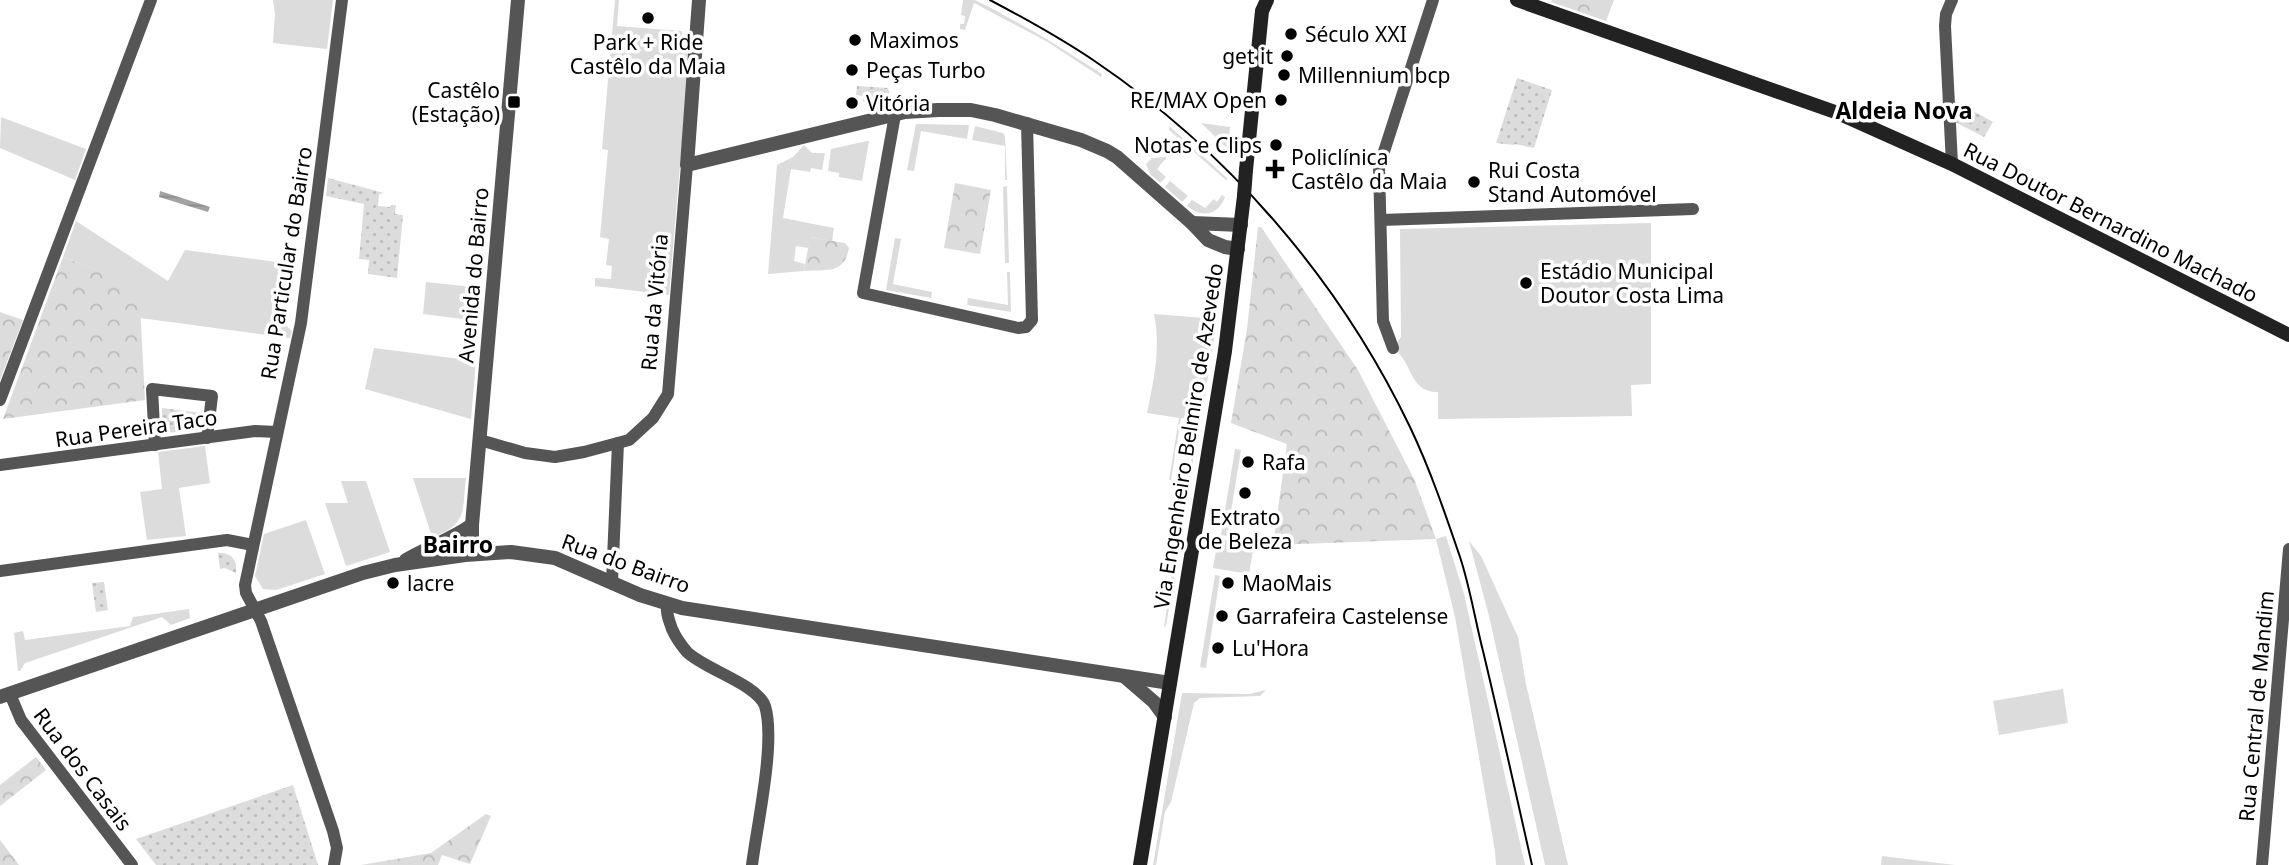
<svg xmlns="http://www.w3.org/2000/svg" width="2289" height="865" font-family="'Noto Sans',sans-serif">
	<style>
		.grass { fill: #dcdcdc }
		.forest { fill: url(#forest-crowns) }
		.garden { fill: url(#garden-dots) }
		.water { fill: url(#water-rules) }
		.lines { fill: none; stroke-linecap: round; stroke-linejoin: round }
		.minor { stroke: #555; stroke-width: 12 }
		.tertiary { stroke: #555; stroke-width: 14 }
		.secondary { stroke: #222; stroke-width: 14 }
		.tram { stroke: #000; stroke-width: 2 }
		.secondary-bridge { stroke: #222; stroke-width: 14 }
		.poi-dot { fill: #000; stroke: #fff; stroke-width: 2.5 }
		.labels { text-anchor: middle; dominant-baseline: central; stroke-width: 7; stroke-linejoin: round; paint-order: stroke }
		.poi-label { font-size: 21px; fill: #000; stroke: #fff; text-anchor: start }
		.street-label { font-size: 21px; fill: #000; stroke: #fff }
		.neighbourhood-label { font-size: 23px; font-weight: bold; fill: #000; stroke: #fff }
	</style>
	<defs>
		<pattern id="forest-crowns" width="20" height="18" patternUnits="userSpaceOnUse" patternTransform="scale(1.75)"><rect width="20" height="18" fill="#dcdcdc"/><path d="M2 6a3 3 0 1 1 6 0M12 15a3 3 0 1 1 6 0" fill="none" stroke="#bbb"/></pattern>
		<pattern id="garden-dots" width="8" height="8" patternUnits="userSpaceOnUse" patternTransform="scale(1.75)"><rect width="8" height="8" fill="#dcdcdc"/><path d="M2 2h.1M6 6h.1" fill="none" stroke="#bbb" stroke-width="1.8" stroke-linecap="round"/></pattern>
		<pattern id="water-rules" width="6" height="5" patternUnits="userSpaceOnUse" patternTransform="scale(1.75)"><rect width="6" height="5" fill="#a3a3a3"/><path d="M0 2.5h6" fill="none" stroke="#8b8b8b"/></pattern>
	</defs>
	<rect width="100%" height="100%" fill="#fff"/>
	<g class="grass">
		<polygon points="273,0 333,0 327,49 273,43 275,14"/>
		<polygon points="615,0 619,0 617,26 682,31 682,36 691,36 669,295 595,286 595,278 611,279 612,266 606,265 609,239 600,237 608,150 602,149"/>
		<polygon points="963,0 975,0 995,10 1045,38 1102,74 1101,77 1046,41 974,3 965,30 960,29 960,24 964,24 965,16 961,15"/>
		<polygon points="1,117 86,149 75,180 0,148"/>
		<polygon points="1201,123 1230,127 1228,149"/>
		<polygon points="916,124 969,125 967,139 921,131 914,171 907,170"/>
		<polygon points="975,126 1003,133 1005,136 1007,180 1005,180 1005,146 972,140"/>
		<polygon points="1169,126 1227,178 1227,181 1169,130"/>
		<polygon points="867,141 869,141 862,181 839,177 839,173 828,171 831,149"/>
		<polygon points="804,145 812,153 825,153 822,170 811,168 810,172 791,169 783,218 834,228 832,241 811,237 808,248 796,246 794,261 805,264 804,271 768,274 777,165 793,157"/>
		<polygon points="1167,157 1157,169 1166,177 1160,183 1150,174 1146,164 1152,158"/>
		<polygon points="1170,181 1188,196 1182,202 1165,187"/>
		<polygon points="1007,186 1009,263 1005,263 1003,187"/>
		<path d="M1222 195 1225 197C1218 216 1201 218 1187 206L1192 200 1205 208 1214 199 1217 202Z"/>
		<polygon points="76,221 168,281 185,250 292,264 284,324 292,331 290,338 140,318 138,286 63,257"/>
		<path d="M1651 223V384L1631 385 1632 416 1438 419V392C1409 393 1412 360 1393 348L1401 337 1400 229Z"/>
		<polygon points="895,238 901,239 893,284 932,292 931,298 886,290"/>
		<polygon points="1007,272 1010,272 1011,312 967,305 968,298 1008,305"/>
		<polygon points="426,282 482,288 479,321 423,314"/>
		<path d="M1154 314 1217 319 1201 421 1181 418 1171 480H1169L1179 418 1147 413C1154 381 1161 346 1154 314Z"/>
		<polygon points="374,348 476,361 471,419 365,389"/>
		<polygon points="1197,436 1179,548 1177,549 1195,438"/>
		<polygon points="205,446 210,483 179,488 186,536 147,540 140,492 162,489 158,452"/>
		<polygon points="1235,449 1241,450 1227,536 1221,535"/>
		<path d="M413 478H466C462 511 468 525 432 537Z"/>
		<polygon points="341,481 366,481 390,552 346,566 325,503 348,503"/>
		<polygon points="306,520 325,574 276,590 263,589 255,576 264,534"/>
		<polygon points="1446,536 1464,594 1525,865 1496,865 1495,851 1455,617 1436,539"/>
		<polygon points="1218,539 1254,545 1249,574 1213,568"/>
		<polygon points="1469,541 1481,556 1518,637 1526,684 1568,865 1545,865 1489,616"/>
		<polygon points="1173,567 1176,568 1166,626 1164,627"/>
		<polygon points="1215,575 1220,576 1206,668 1200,667"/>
		<polygon points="189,609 190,618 171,625 162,617 25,663 20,671 18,671 14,633 23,631 25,640 130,626 133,617"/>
		<polygon points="2063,689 2068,723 1999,735 1993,701"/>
		<polygon points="1266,690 1260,696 1200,698 1194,703 1171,802 1165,812 1156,865 1153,865 1182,693 1249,694"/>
		<polygon points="1882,856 1955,865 1881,865"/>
	</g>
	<g class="forest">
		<polygon points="1552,0 1614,0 1606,21 1551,2"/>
		<polygon points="955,183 991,190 980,254 944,248"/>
		<polygon points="1258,227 1261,227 1358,370 1415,481 1436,539 1273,545 1287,444 1231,423 1247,329"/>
		<path d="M810 237 845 243 849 248C844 275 827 269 804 271Z"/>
		<polygon points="63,257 139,286 145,400 3,419"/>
		<polygon points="0,312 23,320 0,380"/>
		<polygon points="36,757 46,770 0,806 0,785"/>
		<polygon points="486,814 491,816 470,864 442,855 438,865 361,865 431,853"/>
		<polygon points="0,840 19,865 0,865"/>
	</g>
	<g class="garden">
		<polygon points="1517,78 1552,90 1534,148 1515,144 1514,145 1496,143"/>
		<polygon points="857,86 888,88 890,95 863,102 863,96 856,95"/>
		<polygon points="1950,98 1993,122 1984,137 1951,120"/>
		<polygon points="328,178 384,193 379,194 378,206 390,207 391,205 396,205 395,214 403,215 397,278 368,274 369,260 359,259 364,204 326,196"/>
		<polygon points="162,408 201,413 200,427 196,430 166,433 162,429"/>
		<path d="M218 553C231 552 238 560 236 573L225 568 220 569Z"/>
		<polygon points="104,582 108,610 96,612 92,583"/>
		<polygon points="293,785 318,865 156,865 136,839"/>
	</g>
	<polygon class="water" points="160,191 210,207 208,212 159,197"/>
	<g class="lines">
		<g class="minor">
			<polyline points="895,115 863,293 1018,328 1026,327 1032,320 1027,123"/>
			<polyline points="1952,164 1945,26 1946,14 1952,0"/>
			<polyline points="1381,220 1693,209"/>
			<polyline points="1393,348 1383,321 1379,167 1433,0"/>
			<polyline points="0,400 151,0"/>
			<polyline points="480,440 525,453 555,457 584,452 629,440 653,418 668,394 687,165"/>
			<polyline points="155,445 152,389 212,396 207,438"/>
			<polyline points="0,465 255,431 277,432"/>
			<polyline points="0,571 227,540 253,545"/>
			<polyline points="612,582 618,443"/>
			<path d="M667 604C666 614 669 620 672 629 676 638 681 645 687 652 704 669 757 684 765 706 776 742 757 825 752 865"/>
			<polyline points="10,694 21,720 132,865"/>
			<polyline points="334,865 337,848 333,831 261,621 246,593 245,585 301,323 342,0"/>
			<polyline points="2262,865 2289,549"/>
		</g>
		<g class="tertiary">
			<polyline points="699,0 687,165 905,112 938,110 971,110 995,115 1081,140 1107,151 1117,157 1192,223 1208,240 1225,247 1238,249"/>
			<polyline points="1192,223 1241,225"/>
			<polyline points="472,554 472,525 518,0"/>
			<path d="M406 560C428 547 451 540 472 525"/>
			<polyline points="1125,677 1154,702 1165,717"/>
			<polyline points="0,697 363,573 395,565 465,555 511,552 555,558 640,595 682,608 1170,683"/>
		</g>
		<g class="secondary">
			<polyline points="1517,0 1838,113 1952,164 2289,335"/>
			<polyline points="1246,170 1262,11 1267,0"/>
			<polyline points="1140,865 1225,351 1244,196"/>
		</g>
		<path class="tram" d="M990 0C1026 19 1062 39 1096 62 1230 153 1340 281 1410 427 1430 469 1445 513 1460 557 1470 587 1475 620 1483 651 1500 722 1516 794 1532 865"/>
		<polyline class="secondary-bridge" points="1244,196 1246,170"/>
	</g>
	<g class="poi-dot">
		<circle cx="648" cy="18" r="7"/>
		<circle cx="1291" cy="34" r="7"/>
		<circle cx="855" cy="40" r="7"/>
		<circle cx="1287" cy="56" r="7"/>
		<circle cx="852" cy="70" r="7"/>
		<circle cx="1284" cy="75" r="7"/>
		<circle cx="1281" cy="100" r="7"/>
		<rect x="507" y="95" width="14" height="14" rx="3.5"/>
		<circle cx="852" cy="103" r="7"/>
		<circle cx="1276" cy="145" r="7"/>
		<path d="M1271.5 158.5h7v7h7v7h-7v7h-7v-7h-7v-7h7z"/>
		<circle cx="1474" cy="182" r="7"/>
		<circle cx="1526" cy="283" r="7"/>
		<circle cx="1248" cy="462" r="7"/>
		<circle cx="1245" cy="493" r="7"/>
		<circle cx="393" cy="583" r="7"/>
		<circle cx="1228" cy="583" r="7"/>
		<circle cx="1222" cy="616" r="7"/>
		<circle cx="1218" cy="648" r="7"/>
	</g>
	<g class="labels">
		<g class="poi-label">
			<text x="1305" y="34">Século XXI</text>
			<text x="869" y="40">Maximos</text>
			<text x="648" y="42" text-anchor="middle">Park + Ride<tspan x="648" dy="24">Castêlo da Maia</tspan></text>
			<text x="1273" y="56" text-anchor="end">get it</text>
			<text x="866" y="70">Peças Turbo</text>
			<text x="1298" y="75">Millennium bcp</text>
			<text x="500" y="90" text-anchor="end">Castêlo<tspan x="500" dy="24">(Estação)</tspan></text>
			<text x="1267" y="100" text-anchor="end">RE/MAX Open</text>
			<text x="866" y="103">Vitória</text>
			<text x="1262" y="145" text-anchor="end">Notas e Clips</text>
			<text x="1291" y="157">Policlínica<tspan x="1291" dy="24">Castêlo da Maia</tspan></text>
			<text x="1488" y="170">Rui Costa<tspan x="1488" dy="24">Stand Automóvel</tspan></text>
			<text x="1540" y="271">Estádio Municipal<tspan x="1540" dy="24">Doutor Costa Lima</tspan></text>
			<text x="1262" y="462">Rafa</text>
			<text x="1245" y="517" text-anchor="middle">Extrato<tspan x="1245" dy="24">de Beleza</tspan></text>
			<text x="407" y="583">lacre</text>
			<text x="1242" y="583">MaoMais</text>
			<text x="1236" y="616">Garrafeira Castelense</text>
			<text x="1232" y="648">Lu'Hora</text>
		</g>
		<g class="street-label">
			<text transform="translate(2111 222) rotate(27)">Rua Doutor Bernardino Machado</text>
			<text transform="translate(286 263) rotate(-81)">Rua Particular do Bairro</text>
			<text transform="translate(473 275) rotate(-85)">Avenida do Bairro</text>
			<text transform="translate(654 302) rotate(-85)">Rua da Vitória</text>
			<text transform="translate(136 428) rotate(-8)">Rua Pereira Taco</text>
			<text transform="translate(1188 436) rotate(-81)">Via Engenheiro Belmiro de Azevedo</text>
			<text transform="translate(626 563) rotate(20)">Rua do Bairro</text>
			<text transform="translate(2256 706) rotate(-85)">Rua Central de Mandim</text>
			<text transform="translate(83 769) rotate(53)">Rua dos Casais</text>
		</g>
		<g class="neighbourhood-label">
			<text x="1904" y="110">Aldeia Nova</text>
			<text x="458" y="544">Bairro</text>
		</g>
	</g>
</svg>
